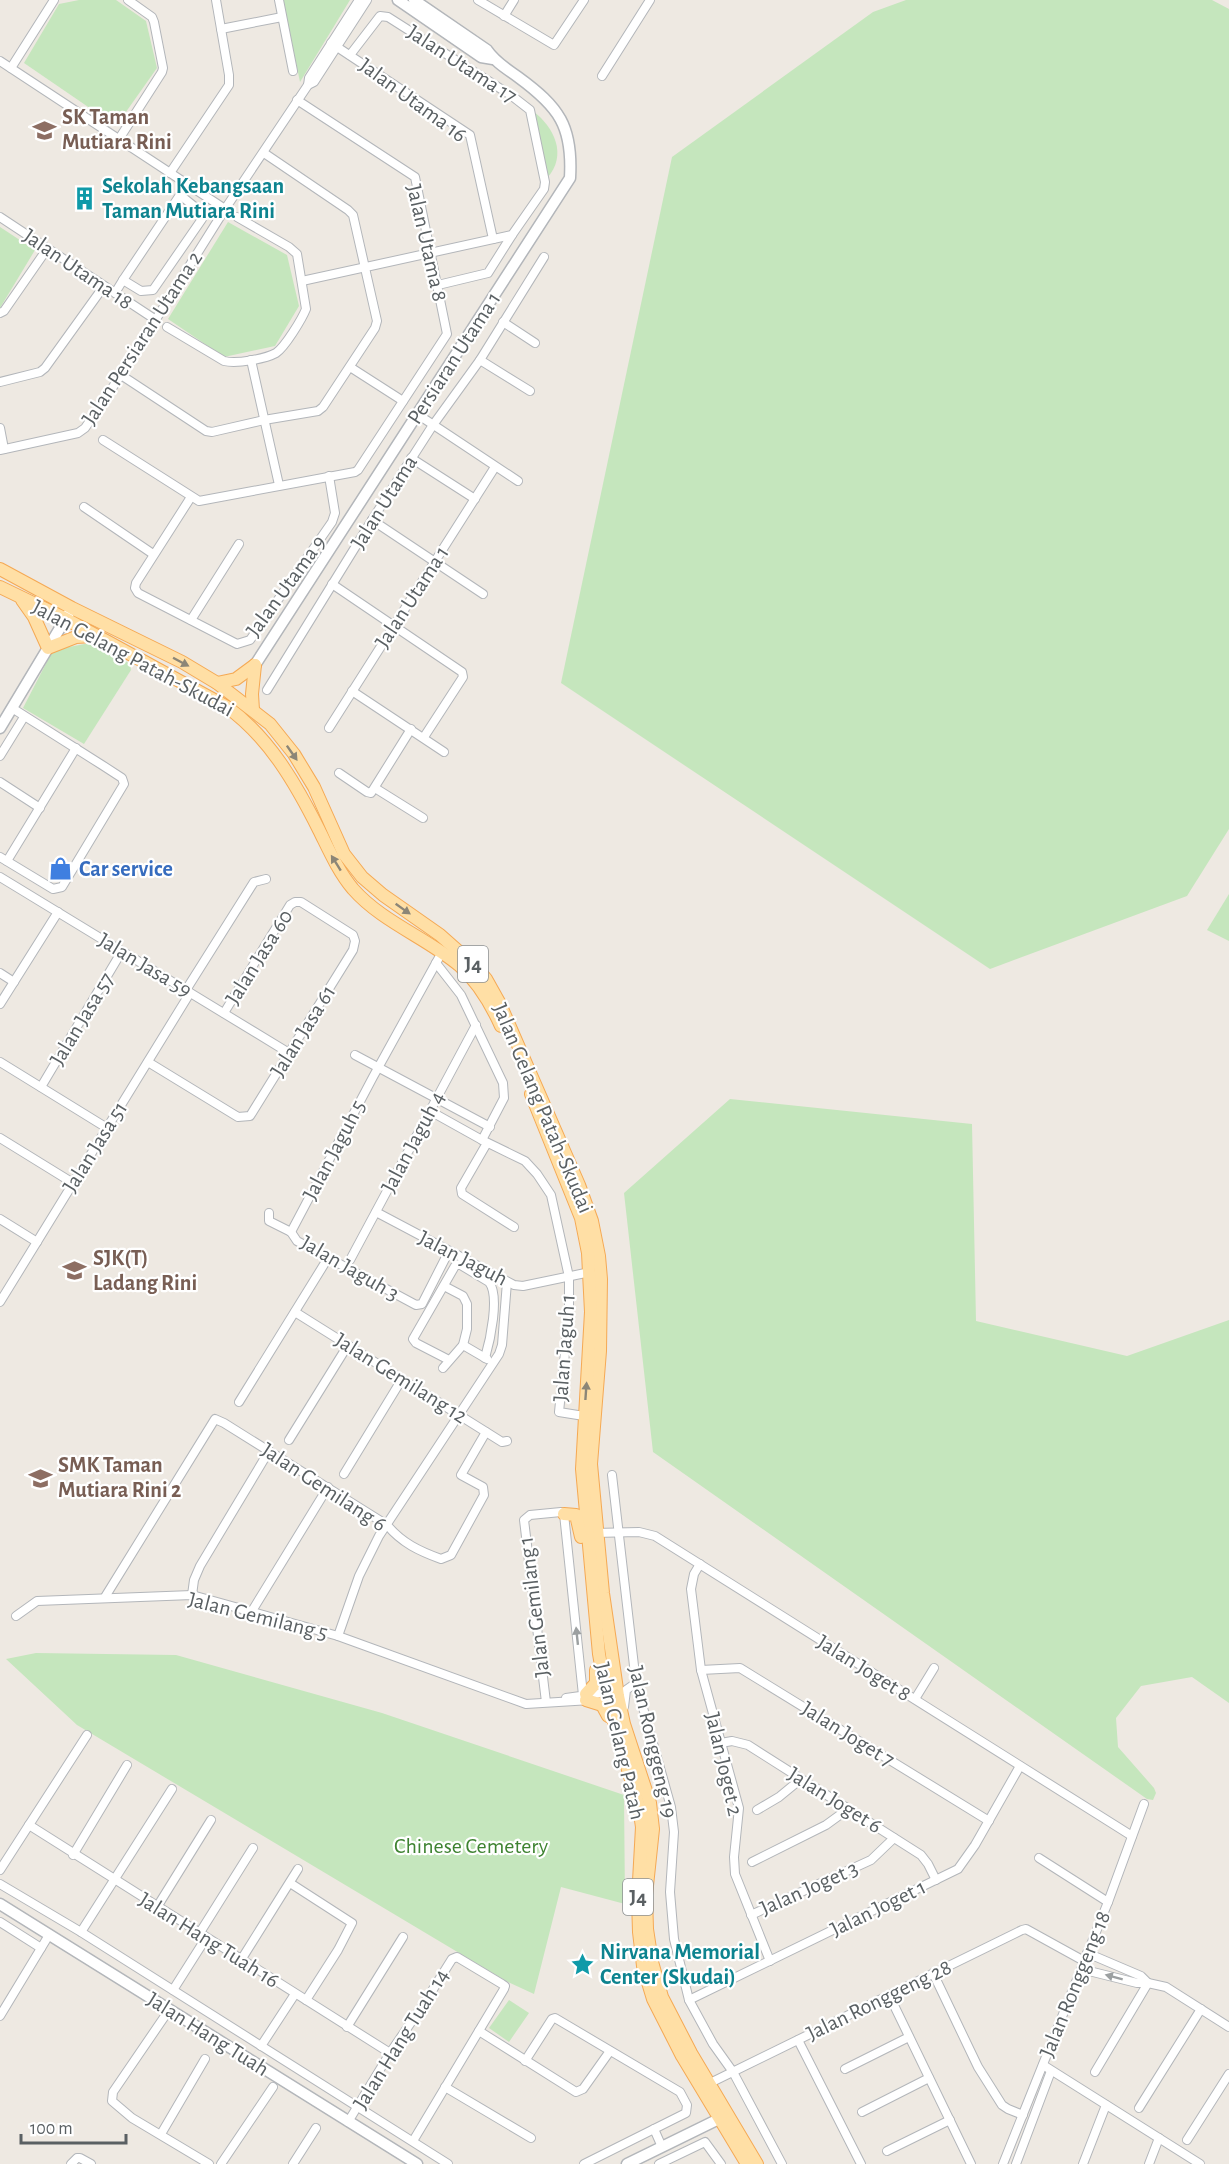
<svg xmlns="http://www.w3.org/2000/svg" width="1229" height="2164" font-family="'Alegreya Sans',sans-serif">
	<style>
		.green { fill: #c5e6bd }
		.lines { fill: none; stroke-linecap: round; stroke-linejoin: round }
		.minor-casing { stroke: #b3b6ba; stroke-width: 10 }
		.tertiary-casing { stroke: #b3b6ba; stroke-width: 13 }
		.primary-casing { stroke: #f5a954; stroke-width: 14 }
		.minor { stroke: #fff; stroke-width: 8 }
		.tertiary { stroke: #fff; stroke-width: 10 }
		.primary { stroke: #ffdfa5; stroke-width: 12 }
		.oneway { fill: #8c8677 }
		.oneway2 { fill: #9ca0a1 }
		.labels { text-anchor: middle; dominant-baseline: central; stroke-width: 4.5; stroke-linejoin: round; paint-order: stroke }
		.shield { fill: #fff; stroke: #8c9092; stroke-width: 1.5 }
		.shield-label { font-size: 21px; font-weight: bold; fill: #5a6063 }
		.street-label { font-size: 22px; fill: #5a6063; stroke: #fff }
		.education-label { font-size: 22px; font-weight: bold; fill: #785e54; stroke: #fff; text-anchor: start }
		.culture-label { font-size: 22px; font-weight: bold; fill: #0d838f; stroke: #fff; text-anchor: start }
		.shop-label { font-size: 22px; font-weight: bold; fill: #366cbe; stroke: #fff; text-anchor: start }
		.park-label { font-size: 22px; fill: #3e8331; stroke: #fff }
	</style>
	<rect width="100%" height="100%" fill="#eee9e2"/>
	<g class="green">
		<polygon points="79,0 116,0 146,21 157,68 116,126 24,63 59,4"/>
		<polygon points="283,0 350,0 300,82"/>
		<polygon points="906,0 1212,0 1229,9 1229,829 1187,896 990,969 561,683 672,157 873,12"/>
		<path d="M533 111C554 127 568 155 547 178Z"/>
		<polygon points="228,222 287,255 299,306 275,346 224,357 168,319"/>
		<polygon points="0,227 35,250 0,308"/>
		<polygon points="95,642 130,664 131,670 84,744 23,708 53,650"/>
		<polygon points="1229,894 1229,941 1207,930"/>
		<polygon points="730,1099 972,1124 976,1321 1127,1356 1229,1320 1229,1703 1192,1677 1141,1686 1116,1718 1118,1747 1154,1788 1156,1793 1153,1800 1147,1799 653,1452 624,1193"/>
		<polygon points="36,1653 176,1655 382,1713 624,1795 625,1904 561,1887 534,1994 506,1981 77,1725 6,1659"/>
		<polygon points="509,2000 529,2013 509,2042 489,2028"/>
	</g>
	<g class="lines">
		<defs>
			<g id="minor">
				<polyline points="279,0 293,71"/>
				<polyline points="478,0 554,45 584,0"/>
				<polyline points="504,16 514,0"/>
				<polyline points="221,29 282,17"/>
				<polyline points="331,43 470,135 493,239"/>
				<polyline points="0,61 225,209"/>
				<polyline points="11,68 54,0"/>
				<polyline points="602,76 650,0"/>
				<polyline points="308,85 314,82 367,0"/>
				<polyline points="119,139 162,72 163,68 154,22 152,17 128,0"/>
				<polyline points="170,173 229,85 229,75 216,0"/>
				<polyline points="0,217 156,320"/>
				<polyline points="123,280 180,195"/>
				<polyline points="302,281 512,235 544,189 545,182 530,110 512,96 388,17 380,16 350,55"/>
				<polyline points="438,285 488,273 512,235"/>
				<polyline points="115,293 123,280 141,291 153,290 202,219 200,211 180,195 188,185"/>
				<polyline points="0,313 4,311 47,249"/>
				<polyline points="503,322 535,343"/>
				<path d="M167 327 224 361C237 364 265 359 276 353 285 347 302 319 306 309L297 254 289 247 237 217"/>
				<polyline points="251,360 279,485"/>
				<polyline points="480,360 530,391"/>
				<polyline points="350,367 403,401"/>
				<polyline points="121,375 206,431 212,432 264,420 318,411 323,407 375,328 377,321 353,215 348,210 264,153"/>
				<polyline points="0,382 40,372 45,368 104,286"/>
				<polyline points="417,414 518,481"/>
				<polyline points="0,428 4,449"/>
				<polyline points="103,440 199,501 355,472 358,470 447,334 415,177 297,100"/>
				<polyline points="0,450 78,433 85,428 121,375 225,209 308,85 309,78 359,0"/>
				<polyline points="411,458 475,499"/>
				<polyline points="191,497 136,583 135,588 138,593 237,644 250,640 332,522 335,513 329,476"/>
				<polyline points="84,507 153,554"/>
				<polyline points="372,520 483,594"/>
				<polyline points="332,584 462,672 463,677 424,737"/>
				<polyline points="191,620 239,544"/>
				<polyline points="267,690 372,520 433,425 480,360 544,257"/>
				<polyline points="352,691 444,752"/>
				<polyline points="329,728 495,467"/>
				<polyline points="0,756 24,717"/>
				<polyline points="339,773 367,792 371,793 411,729"/>
				<polyline points="0,782 40,808"/>
				<polyline points="375,788 423,818"/>
				<polyline points="0,857 53,889 62,887 124,784 122,778 102,765 12,708"/>
				<polyline points="7,861 76,748"/>
				<polyline points="0,877 289,1053"/>
				<polyline points="436,963 461,995 503,1083 504,1098 482,1140"/>
				<polyline points="0,973 14,982"/>
				<polyline points="186,990 254,882 266,879"/>
				<polyline points="0,1004 58,912"/>
				<polyline points="355,1055 490,1127"/>
				<polyline points="0,1062 107,1128"/>
				<polyline points="148,1062 238,1117 250,1116 353,950 355,941 353,935 301,902 295,902 290,905 224,1013"/>
				<polyline points="41,1087 122,951"/>
				<polyline points="430,1111 482,1140 525,1161 537,1174 551,1195 569,1277 569,1313 559,1412 584,1416"/>
				<polyline points="0,1138 73,1183"/>
				<polyline points="487,1143 461,1188 462,1194 514,1227"/>
				<polyline points="376,1212 514,1285 523,1286 590,1272"/>
				<polyline points="269,1213 269,1221 291,1232"/>
				<polyline points="0,1219 37,1242"/>
				<polyline points="291,1232 373,1077 441,954"/>
				<polyline points="291,1232 297,1241 416,1305 422,1304 449,1251"/>
				<polyline points="350,1260 476,1025"/>
				<polyline points="0,1302 190,993"/>
				<polyline points="295,1312 502,1442 507,1441"/>
				<polyline points="463,1345 487,1359"/>
				<path d="M449 1360 416 1343 413 1339 455 1266 459 1264 489 1282C500 1296 490 1341 485 1358"/>
				<polyline points="443,1368 463,1345 467,1329 467,1304 463,1296 444,1286"/>
				<polyline points="239,1402 328,1258"/>
				<polyline points="289,1440 348,1345"/>
				<polyline points="344,1474 402,1379"/>
				<polyline points="612,1475 636,1683 671,1807 674,1832 670,1892 674,1939 689,2000 713,2044 733,2072 782,2164"/>
				<polyline points="594,1533 639,1532 655,1536 1132,1836"/>
				<polyline points="700,1564 694,1574 691,1589 701,1670 739,1808 734,1857 735,1874 770,1961"/>
				<polyline points="192,1595 194,1580 200,1566 269,1451"/>
				<path d="M105 1597 215 1419 224 1423 387 1525C402 1543 419 1551 441 1559L451 1555 484 1495 483 1487 461 1475 486 1432"/>
				<polyline points="252,1611 328,1487"/>
				<polyline points="16,1616 37,1601 192,1595 338,1636 526,1704 591,1700"/>
				<polyline points="338,1636 359,1576 379,1536 499,1354 502,1345 507,1282"/>
				<polyline points="701,1670 740,1668 989,1821"/>
				<polyline points="566,1698 609,1692"/>
				<polyline points="915,1699 934,1668"/>
				<polyline points="546,1702 524,1520 530,1515 561,1512 564,1514 583,1695"/>
				<polyline points="624,1707 626,1690 636,1683"/>
				<polyline points="721,1743 732,1741 748,1745 921,1855 928,1864 936,1880"/>
				<polyline points="757,1810 779,1797 801,1779"/>
				<polyline points="29,1825 390,2053"/>
				<polyline points="73,1855 127,1765"/>
				<polyline points="1039,1858 1108,1902"/>
				<polyline points="752,1862 826,1825 848,1809"/>
				<polyline points="0,1870 87,1735"/>
				<polyline points="290,1883 352,1923 338,1950 306,2000"/>
				<polyline points="0,1884 81,1932 448,2164"/>
				<polyline points="157,1907 211,1820"/>
				<polyline points="751,1915 871,1860 894,1838"/>
				<polyline points="0,1922 41,1948"/>
				<polyline points="81,1932 172,1789"/>
				<polyline points="199,1934 253,1848"/>
				<polyline points="1087,1953 1141,1976 1148,1983"/>
				<polyline points="241,1960 298,1869"/>
				<polyline points="1081,1969 1137,1983 1148,1983 1166,1987 1229,2027"/>
				<polyline points="933,1973 978,2067 1002,2105 1008,2109 1023,2115"/>
				<polyline points="173,1990 206,1938"/>
				<polyline points="889,1995 971,2164"/>
				<polyline points="689,2000 958,1869 975,1845 1020,1766"/>
				<polyline points="169,2010 113,2092 112,2101 132,2118 209,2164"/>
				<polyline points="0,2016 49,1935"/>
				<polyline points="347,2027 403,1937"/>
				<polyline points="479,2031 576,2092 583,2089 610,2051"/>
				<polyline points="798,2040 861,2164"/>
				<polyline points="261,2046 295,1994"/>
				<polyline points="525,2061 552,2019 555,2018 680,2092 687,2105 686,2113 584,2164"/>
				<polyline points="1043,2065 1200,2164"/>
				<polyline points="845,2069 909,2037"/>
				<polyline points="1095,2072 1148,1983"/>
				<polyline points="706,2085 1022,1930 1026,1929 1084,1961"/>
				<polyline points="445,2087 531,2138"/>
				<polyline points="1139,2108 1201,2009"/>
				<polyline points="862,2112 929,2078"/>
				<polyline points="348,2122 390,2053 425,2002 452,1959 457,1957 502,1984 505,1986 504,1989 413,2141"/>
				<polyline points="654,2129 662,2147"/>
				<polyline points="161,2134 205,2059"/>
				<polyline points="1187,2140 1229,2074"/>
				<polyline points="887,2151 950,2120"/>
				<polyline points="71,2164 77,2158 80,2158 91,2164"/>
				<polyline points="221,2164 273,2087"/>
				<polyline points="293,2164 316,2128"/>
				<polyline points="659,2164 705,2142 721,2164"/>
				<polyline points="1003,2164 1108,1902 1144,1804"/>
				<polyline points="1016,2164 1051,2071"/>
				<polyline points="1083,2164 1106,2105"/>
				<polyline points="1149,2164 1159,2138"/>
			</g>
			<g id="tertiary">
				<polyline points="398,0 481,57 493,59"/>
				<path d="M255 665 570 178C573 126 559 107 518 77 507 69 495 62 487 50L414 0"/>
				<polyline points="0,728 69,613"/>
				<polyline points="0,1904 417,2164"/>
				<polyline points="627,2164 727,2115"/>
			</g>
			<g id="primary">
				<polyline points="0,569 72,608 182,662 217,683 270,724 294,754 314,787 344,854 362,877 383,895 440,935 475,966 486,979 500,1004 579,1185 592,1221 599,1256 601,1279 600,1351 591,1464 603,1593 618,1696 624,1724 650,1803 653,1829 646,1895 647,1929 652,1962 662,1997 691,2053 757,2164"/>
				<path d="M0 587 66 619 227 707C269 737 296 784 319 830 329 850 338 871 353 889 382 922 427 938 460 966 478 982 491 1004 501 1026"/>
				<polyline points="22,600 34,617 48,648 76,637 93,636"/>
				<polyline points="217,683 236,679 255,665"/>
				<polyline points="253,710 252,694 255,665"/>
				<polyline points="531,1094 581,1218 588,1253 591,1312 582,1469 599,1654 607,1698 639,1807 642,1827 638,1899 639,1932 643,1966 653,1999 682,2056 747,2164"/>
				<polyline points="564,1514 576,1515 581,1537"/>
				<polyline points="586,1694 596,1683 596,1670"/>
				<polyline points="586,1700 602,1705 608,1716"/>
			</g>
		</defs>
		<use href="#minor" class="minor-casing"/>
		<use href="#tertiary" class="tertiary-casing"/>
		<use href="#primary" class="primary-casing"/>
		<use href="#minor" class="minor"/>
		<use href="#tertiary" class="tertiary"/>
		<use href="#primary" class="primary"/>
	</g>
	<defs><path id="oneway-solid" d="M-6-.8H1V-3.2L6.5 0L1 3.2V.8H-6Z" transform="scale(1.5)"/></defs>
	<g class="oneway">
		<use href="#oneway-solid" transform="translate(181 662) rotate(28)"/>
		<use href="#oneway-solid" transform="translate(292 753) rotate(55)"/>
		<use href="#oneway-solid" transform="translate(336 863) rotate(-122)"/>
		<use href="#oneway-solid" transform="translate(403 909) rotate(35)"/>
		<use href="#oneway-solid" transform="translate(586 1391) rotate(-86)"/>
	</g>
	<g class="oneway2">
		<use href="#oneway-solid" transform="translate(577 1636) rotate(-96)"/>
		<use href="#oneway-solid" transform="translate(1114 1977) rotate(-165)"/>
	</g>
	<defs>
		<symbol id="school-bare" viewBox="-9 -9 18 18"><path d="M0-5L7-2L0 1L-7-2ZM-4 1L0 2.5L4 1V4Q0 6-4 4Z" fill="#8d6e63" stroke="#fff" stroke-width="2.5" paint-order="stroke"/></symbol>
		<symbol id="building-bare" viewBox="-9 -9 18 18"><path d="M-4-6H4V6H1V3H-1V6H-4ZM-2.5-4.3h1.7v1.8h-1.7ZM.8-4.3h1.7v1.8H.8ZM-2.5-1h1.7V.8h-1.7ZM.8-1h1.7V.8H.8Z" fill="#0f9aa8" stroke="#fff" stroke-width="2.5" paint-order="stroke"/></symbol>
		<symbol id="shop-bare" viewBox="-9 -9 18 18"><path d="M-5-2.5h2.3a2.7 3.5 0 0 1 5.4 0H5L5.5 6h-11ZM-1.5-2.5h3a1.5 2.3 0 0 0-3 0Z" fill="#3f7fe0" stroke="#fff" stroke-width="2.5" paint-order="stroke"/></symbol>
		<symbol id="sight-bare" viewBox="-9 -9 18 18"><path d="M0-6L1.8-2.2L6-1.7L2.9 1.2L3.7 5.4L0 3.3L-3.7 5.4L-2.9 1.2L-6-1.7L-1.8-2.2Z" fill="#0f9aa8" stroke="#fff" stroke-width="2.5" paint-order="stroke"/></symbol>
	</defs>
	<g fill-rule="evenodd">
		<use href="#school-bare" x="28" y="114" width="33" height="33"/>
		<use href="#building-bare" x="68" y="182" width="33" height="33"/>
		<use href="#shop-bare" x="44" y="852" width="33" height="33"/>
		<use href="#school-bare" x="58" y="1254" width="33" height="33"/>
		<use href="#school-bare" x="24" y="1462" width="33" height="33"/>
		<use href="#sight-bare" x="566" y="1948" width="33" height="33"/>
	</g>
	<g class="labels">
		<g class="shield">
			<rect x="458" y="946" width="30" height="36" rx="4.5"/>
			<rect x="623" y="1879" width="30" height="36" rx="4.5"/>
		</g>
		<g class="shield-label">
			<text x="473" y="964">J4</text>
			<text x="638" y="1897">J4</text>
		</g>
		<g class="street-label">
			<text transform="translate(462 64) rotate(33)">Jalan Utama 17</text>
			<text transform="translate(413 100) rotate(36)">Jalan Utama 16</text>
			<text transform="translate(427 243) rotate(77)">Jalan Utama 8</text>
			<text transform="translate(78 269) rotate(34)">Jalan Utama 18</text>
			<text transform="translate(142 338) rotate(-57)">Jalan Persiaran Utama 2</text>
			<text transform="translate(454 358) rotate(-57)">Persiaran Utama 1</text>
			<text transform="translate(384 502) rotate(-58)">Jalan Utama</text>
			<text transform="translate(286 586) rotate(-54)">Jalan Utama 9</text>
			<text transform="translate(412 597) rotate(-57)">Jalan Utama 1</text>
			<text transform="translate(133 658) rotate(28)">Jalan Gelang Patah-Skudai</text>
			<text transform="translate(259 957) rotate(-58)">Jalan Jasa 60</text>
			<text transform="translate(145 965) rotate(31)">Jalan Jasa 59</text>
			<text transform="translate(82 1019) rotate(-59)">Jalan Jasa 57</text>
			<text transform="translate(303 1031) rotate(-58)">Jalan Jasa 61</text>
			<text transform="translate(543 1108) rotate(67)">Jalan Gelang Patah-Skudai</text>
			<text transform="translate(413 1142) rotate(-62)">Jalan Jaguh 4</text>
			<text transform="translate(95 1147) rotate(-58)">Jalan Jasa 51</text>
			<text transform="translate(334 1150) rotate(-62)">Jalan Jaguh 5</text>
			<text transform="translate(463 1258) rotate(27)">Jalan Jaguh</text>
			<text transform="translate(350 1268) rotate(30)">Jalan Jaguh 3</text>
			<text transform="translate(564 1348) rotate(-86)">Jalan Jaguh 1</text>
			<text transform="translate(401 1378) rotate(32)">Jalan Gemilang 12</text>
			<text transform="translate(324 1487) rotate(33)">Jalan Gemilang 6</text>
			<text transform="translate(534 1607) rotate(-97)">Jalan Gemilang 1</text>
			<text transform="translate(258 1616) rotate(14)">Jalan Gemilang 5</text>
			<text transform="translate(864 1668) rotate(32)">Jalan Joget 8</text>
			<text transform="translate(848 1734) rotate(32)">Jalan Joget 7</text>
			<text transform="translate(620 1741) rotate(77)">Jalan Gelang Patah</text>
			<text transform="translate(653 1742) rotate(77)">Jalan Ronggeng 19</text>
			<text transform="translate(724 1764) rotate(77)">Jalan Joget 2</text>
			<text transform="translate(835 1800) rotate(32)">Jalan Joget 6</text>
			<text transform="translate(809 1888) rotate(-24)">Jalan Joget 3</text>
			<text transform="translate(878 1908) rotate(-26)">Jalan Joget 1</text>
			<text transform="translate(209 1940) rotate(32)">Jalan Hang Tuah 16</text>
			<text transform="translate(1075 1984) rotate(-68)">Jalan Ronggeng 18</text>
			<text transform="translate(879 2000) rotate(-26)">Jalan Ronggeng 28</text>
			<text transform="translate(208 2034) rotate(32)">Jalan Hang Tuah</text>
			<text transform="translate(401 2039) rotate(-58)">Jalan Hang Tuah 14</text>
		</g>
		<g class="education-label">
			<text x="62" y="117">SK Taman<tspan x="62" dy="25">Mutiara Rini</tspan></text>
			<text x="93" y="1258">SJK(T)<tspan x="93" dy="25">Ladang Rini</tspan></text>
			<text x="58" y="1465">SMK Taman<tspan x="58" dy="25">Mutiara Rini 2</tspan></text>
		</g>
		<g class="culture-label">
			<text x="102" y="186">Sekolah Kebangsaan<tspan x="102" dy="25">Taman Mutiara Rini</tspan></text>
			<text x="600" y="1952">Nirvana Memorial<tspan x="600" dy="25">Center (Skudai)</tspan></text>
		</g>
		<g class="shop-label">
			<text x="79" y="869">Car service</text>
		</g>
		<g class="park-label">
			<text x="471" y="1846">Chinese Cemetery</text>
		</g>
	</g>
	<path d="M21 2134v9h105v-9" fill="none" stroke="#5a6063" stroke-width="3"/>
	<text x="30" y="2134" font-size="18" fill="#5a6063" stroke="#ffffff" stroke-width="4.5" paint-order="stroke">100 m</text>
</svg>
